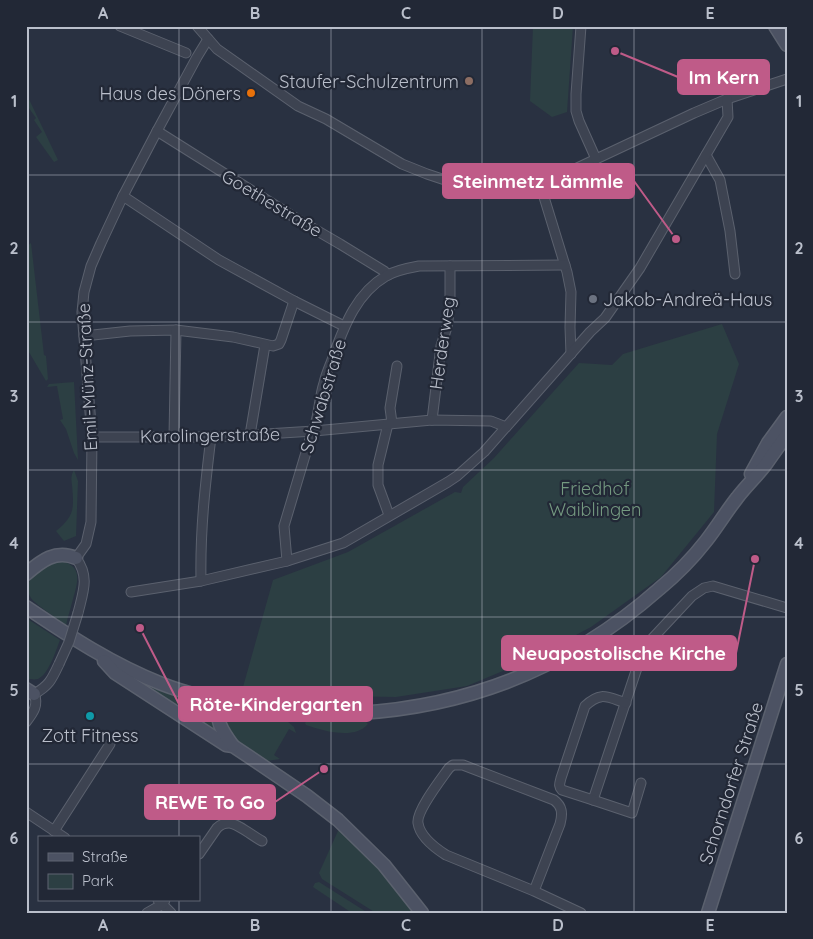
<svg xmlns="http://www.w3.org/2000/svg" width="813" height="939" font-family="Quicksand,sans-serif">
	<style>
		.green { fill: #2c3f43 }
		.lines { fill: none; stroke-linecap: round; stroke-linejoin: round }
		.street-casing { stroke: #5b616e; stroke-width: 11 }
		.secondary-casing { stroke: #5b616e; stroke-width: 15 }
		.street { stroke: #3d4351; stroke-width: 9 }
		.secondary { stroke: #4c5263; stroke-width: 12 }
		.street-bridge-casing { stroke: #5b616e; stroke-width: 11; stroke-linecap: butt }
		.street-bridge { stroke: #3d4351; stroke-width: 9 }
		.grid { fill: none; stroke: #babfcb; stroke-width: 1; stroke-opacity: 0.55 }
		.education-dot { fill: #8d6e63; stroke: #222836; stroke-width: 2 }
		.food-dot { fill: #e8710a; stroke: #222836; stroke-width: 2 }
		.worship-dot { fill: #6b7280; stroke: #222836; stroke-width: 2 }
		.culture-dot { fill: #0f9aa8; stroke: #222836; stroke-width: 2 }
		.labels { text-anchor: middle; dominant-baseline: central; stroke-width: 4.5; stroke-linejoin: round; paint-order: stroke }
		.poi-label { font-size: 18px; fill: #babfcb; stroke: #222836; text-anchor: end }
		.street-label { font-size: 18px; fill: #babfcb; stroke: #222836 }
		.park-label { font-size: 18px; fill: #749980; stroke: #222836 }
		.leader { fill: none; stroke: #bf5b88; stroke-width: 2 }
		.callout-dot { fill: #bf5b88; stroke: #222836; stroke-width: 2 }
		.callout { fill: #bf5b88; stroke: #bf5b88; stroke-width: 2 }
		.callout-label { font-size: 19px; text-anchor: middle; font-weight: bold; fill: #fff }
		.neatline { fill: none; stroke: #babfcb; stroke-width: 2 }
		.grid-label { font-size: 16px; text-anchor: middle; font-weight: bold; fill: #babfcb }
	</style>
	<rect width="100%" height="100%" fill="#293141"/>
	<g class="green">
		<polygon points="533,26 573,26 567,112 552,117 530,101"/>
		<polygon points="26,93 58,160 54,162 36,137 42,132 34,120 36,118 26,104"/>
		<polygon points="31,243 44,355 46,356 48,379 46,381 26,347 26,323 29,321 26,317 26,247"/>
		<polygon points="722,324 739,364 717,434 714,512 661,577 591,627 527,661 467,686 396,697 283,695 243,687 273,580 348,552 455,492 461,493 463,487 494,458 579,363 612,365 623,354"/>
		<polygon points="74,382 78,460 74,453 66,429 60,420 63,419 57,386 47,387 49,384"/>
		<path d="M74 470 78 481 76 536 64 541 56 531C75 516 74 508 72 485 71 479 71 475 74 470Z"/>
		<path d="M61 561C83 566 78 582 73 599 71 607 68 616 66 625 58 619 36 605 31 598 25 589 28 579 36 573 43 567 51 562 61 561Z"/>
		<path d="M26 618 60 640C56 650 49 674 38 679 34 680 31 679 26 679Z"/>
		<polygon points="141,684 178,697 210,705 211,706 221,737"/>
		<polygon points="223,706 278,718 288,722 294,727 296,733 289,729 274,755 280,759 267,761 263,760 229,735 221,708"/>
		<path d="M358 718 364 720 368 724C355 740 323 731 306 725L305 723 306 722Z"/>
		<polygon points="338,831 342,831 383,872 415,913 376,913 322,879 319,873"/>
		<polygon points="319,882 368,913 352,913 313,887 315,883"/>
	</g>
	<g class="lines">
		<defs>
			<g id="street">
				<polyline points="120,26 186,53"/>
				<polyline points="197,26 217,49 298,106 326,119 402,164 427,174 451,182 480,186 540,184 560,176 694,113 727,99 787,79"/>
				<polyline points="581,26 576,94 576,111 579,121 596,159"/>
				<polyline points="157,131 297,219 340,244 384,271 388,275"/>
				<polyline points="706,155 720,180 730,231 735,274"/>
				<polyline points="540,184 567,272 571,292 570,327 571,354"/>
				<polyline points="123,196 219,260 294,301 344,326"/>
				<polyline points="84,336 130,331 176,330 233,337 273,346 279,344 281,340 294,301"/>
				<polyline points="432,420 441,346 447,327 450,306 450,266"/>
				<polyline points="392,423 390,408 397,366"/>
				<polyline points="388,424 378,465 378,485 389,515"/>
				<polyline points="250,435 265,345"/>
				<polyline points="174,436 176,330"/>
				<polyline points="92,437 211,437 250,435 314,431 432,420 491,421 506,427"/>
				<path d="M287 561 284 526 310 439C319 423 318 401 324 383 326 373 331 364 334 354 345 324 357 293 386 276 396 270 408 268 419 266L565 265"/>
				<path d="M201 581C200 531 205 486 211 437"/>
				<polyline points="131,592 201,581 287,561 343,543 448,482 457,476 484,452 590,332 605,318 640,268 728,117 727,99"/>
				<path d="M78 613C83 592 90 577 76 558L86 544 91 522 92 437 82 312 84 292 91 266 101 243 123 196 157 131 197 57 208 39"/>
				<path d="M26 722C33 713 39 705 34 694 49 686 52 679 59 664"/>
				<polyline points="641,783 632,813 593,800 637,668 643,653 649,642 692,596 704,588 713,586 787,608"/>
				<path d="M593 800 562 790C558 786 560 783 561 778L585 706C601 691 607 697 626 703"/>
				<polyline points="26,812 65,838"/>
				<polyline points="54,831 110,744"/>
				<path d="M199 854 217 828C220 825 224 823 229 823 237 823 254 837 262 841"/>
				<path d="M534 891 560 824C563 813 562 806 554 800L463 765H453L449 768C442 778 416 811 418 823 420 837 435 848 446 855L534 891 581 913"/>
				<polyline points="158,900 171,913"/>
				<polyline points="147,913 163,904 165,900"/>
			</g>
			<g id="secondary">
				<polyline points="775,26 787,45"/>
				<polyline points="751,474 768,443 787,417"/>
				<path d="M26 574C41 561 56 549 76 558"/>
				<path d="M26 607C69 636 113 665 162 684 190 695 219 701 248 706 261 709 275 712 288 713 311 716 336 714 359 713 473 706 574 664 659 589 676 575 692 559 706 541 717 527 726 512 737 498 746 486 757 476 766 464 773 454 780 444 787 435"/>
				<polyline points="104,661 115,673 226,745 233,746 257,762 307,796 338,820 384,865 422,913"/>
				<polyline points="26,689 34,694"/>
				<path d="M217 700C217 723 220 728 233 746"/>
				<polyline points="708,913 787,664"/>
			</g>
		</defs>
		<use href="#street" class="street-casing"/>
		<use href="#secondary" class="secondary-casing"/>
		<use href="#street" class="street"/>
		<use href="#secondary" class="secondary"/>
		<defs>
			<polyline id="street-bridge" points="59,664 69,642 78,613"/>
		</defs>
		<use href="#street-bridge" class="street-bridge-casing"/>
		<use href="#street-bridge" class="street-bridge"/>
	</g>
	<path class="grid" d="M179 26V838M331 26V913M482 26V913M634 26V913M26 175H787M26 322H787M26 470H787M26 617H787M26 764H787M179 900V913"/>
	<circle class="education-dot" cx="469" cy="81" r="5"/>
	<circle class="food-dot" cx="251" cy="93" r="5"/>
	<circle class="worship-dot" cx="593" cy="299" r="5"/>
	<circle class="culture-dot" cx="90" cy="716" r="5"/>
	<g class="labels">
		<g class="poi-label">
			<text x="459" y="81">Staufer-Schulzentrum</text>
			<text x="241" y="93">Haus des Döners</text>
			<text x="603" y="299" text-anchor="start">Jakob-Andreä-Haus</text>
			<text x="90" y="735" text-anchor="middle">Zott Fitness</text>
		</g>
		<g class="street-label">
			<text transform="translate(272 203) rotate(31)">Goethestraße</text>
			<text transform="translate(442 343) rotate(-82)">Herderweg</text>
			<text transform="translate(87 377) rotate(-93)">Emil-Münz-Straße</text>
			<text transform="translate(323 396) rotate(-73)">Schwabstraße</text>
			<text transform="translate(210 435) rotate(-1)">Karolingerstraße</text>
			<text transform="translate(731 783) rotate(-72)">Schorndorfer Straße</text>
		</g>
		<g class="park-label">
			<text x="595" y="488">Friedhof<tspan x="595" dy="21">Waiblingen</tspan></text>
		</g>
	</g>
	<path class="leader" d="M615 51L678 77M676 239L634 181M755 559L736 653M140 628L179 704M324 769L275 802"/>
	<g class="callout-dot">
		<circle cx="615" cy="51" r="5"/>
		<circle cx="676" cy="239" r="5"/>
		<circle cx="755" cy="559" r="5"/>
		<circle cx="140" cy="628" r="5"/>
		<circle cx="324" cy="769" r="5"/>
	</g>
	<g class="callout">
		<rect x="678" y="60" width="91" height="34" rx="5"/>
		<rect x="443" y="164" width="191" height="34" rx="5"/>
		<rect x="502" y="636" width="234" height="34" rx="5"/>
		<rect x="179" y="687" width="193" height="34" rx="5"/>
		<rect x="145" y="785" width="130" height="34" rx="5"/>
	</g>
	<g class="callout-label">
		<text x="724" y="84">Im Kern</text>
		<text x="538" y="188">Steinmetz Lämmle</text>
		<text x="619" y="660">Neuapostolische Kirche</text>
		<text x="276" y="711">Röte-Kindergarten</text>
		<text x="210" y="809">REWE To Go</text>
	</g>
	<rect width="813" height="939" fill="none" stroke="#222836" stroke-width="55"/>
	<rect x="38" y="836" width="162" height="65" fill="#222836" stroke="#5f6472"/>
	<rect x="48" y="853" width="25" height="8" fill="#4c5263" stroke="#5f6472"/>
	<text x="82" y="862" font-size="15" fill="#babfcb">Straße</text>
	<rect x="48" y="874" width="25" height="15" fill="#2c3f43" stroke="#5f6472"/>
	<text x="82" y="886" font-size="15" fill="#babfcb">Park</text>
	<rect x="28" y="28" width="758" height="884" class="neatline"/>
	<g class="grid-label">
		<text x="103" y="19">A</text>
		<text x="255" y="19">B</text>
		<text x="406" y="19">C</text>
		<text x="558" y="19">D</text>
		<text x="710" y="19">E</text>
		<text x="14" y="107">1</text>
		<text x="799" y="107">1</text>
		<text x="14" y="254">2</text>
		<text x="799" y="254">2</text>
		<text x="14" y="402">3</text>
		<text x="799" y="402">3</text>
		<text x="14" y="549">4</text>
		<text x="799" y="549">4</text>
		<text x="14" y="696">5</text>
		<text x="799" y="696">5</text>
		<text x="14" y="844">6</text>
		<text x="799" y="844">6</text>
		<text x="103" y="931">A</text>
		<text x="255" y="931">B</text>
		<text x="406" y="931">C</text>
		<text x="558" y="931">D</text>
		<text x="710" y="931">E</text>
	</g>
</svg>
